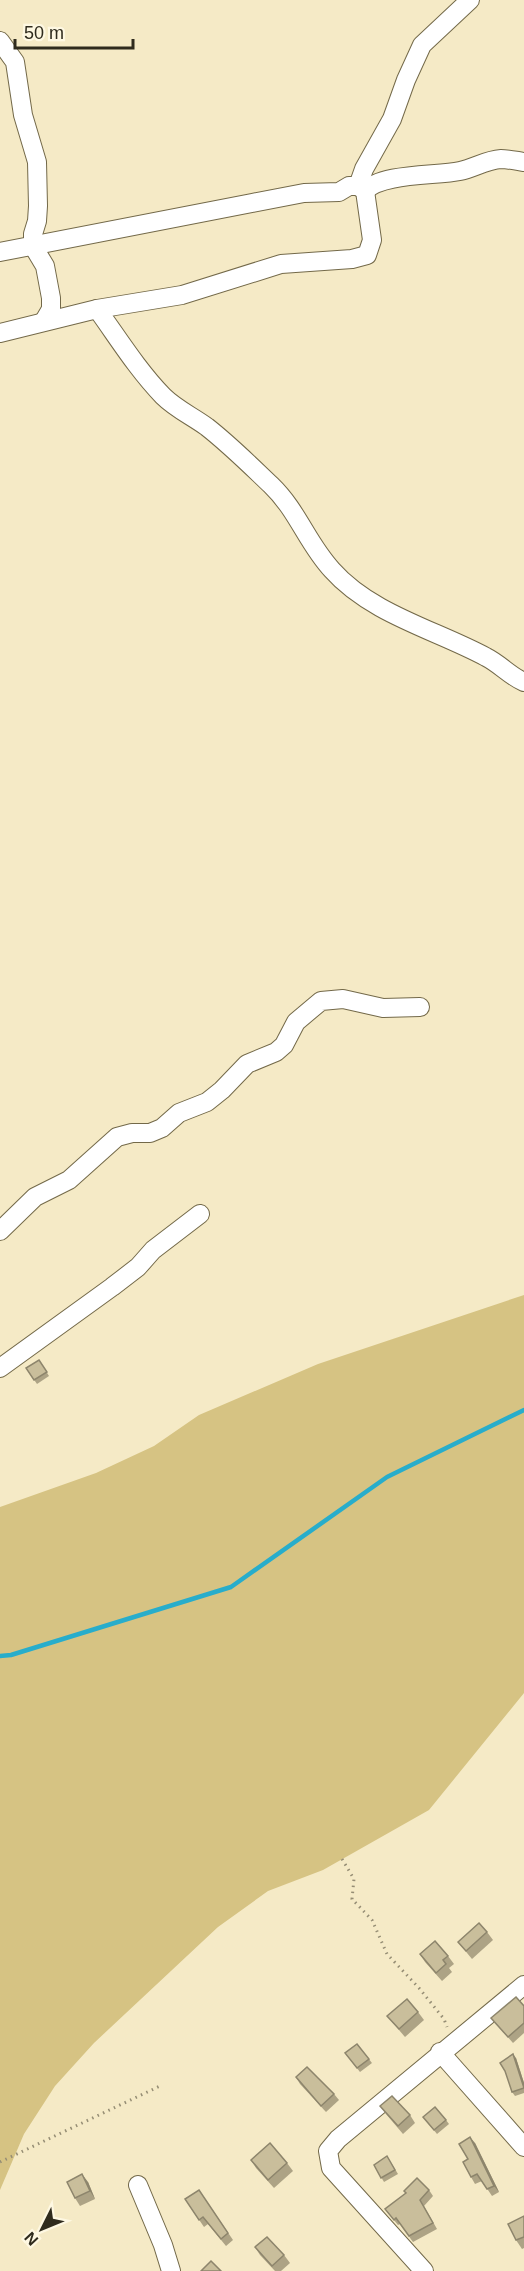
<svg xmlns="http://www.w3.org/2000/svg" width="524" height="2271" font-family="Helvetica,sans-serif">
	<style>
		.green { fill: #d6c383 }
		.lines { fill: none; stroke-linecap: round; stroke-linejoin: round }
		.stream { stroke: #28adcb; stroke-width: 4.5 }
		.street-casing { stroke: #736949; stroke-width: 20 }
		.path { stroke: #958d74; stroke-width: 3; stroke-dasharray: 1.5 4.5; stroke-linecap: butt }
		.street { stroke: #fff; stroke-width: 18 }
		.wall { fill: #ada385 }
		.shaded-wall { fill: #8d856c }
		.building { fill: #c9be9b; stroke: #8d856c; stroke-width: 1.5 }
	</style>
	<rect width="100%" height="100%" fill="#f5eac6"/>
	<polygon class="green" points="524,1295 524,1693 429,1810 323,1870 268,1891 218,1927 94,2043 55,2086 24,2134 0,2190 0,1507 96,1473 154,1446 199,1415 318,1364"/>
	<g class="lines">
		<polyline class="stream" points="0,1656 11,1655 231,1587 387,1477 524,1410"/>
		<defs>
			<g id="street">
				<polyline points="0,41 15,62 23,115 37,162 38,206 37,221 33,234 33,246 45,266 51,298 51,309 44,321"/>
				<polyline points="358,186 364,169 392,119 406,80 422,45 470,0"/>
				<path d="M365 191C381 173 436 176 460 171 474 168 486 160 501 159 508 159 517 161 524 162"/>
				<polyline points="0,252 252,203 304,193 339,192 349,186 358,186 365,191 372,240 367,255 352,259 281,264 182,295 97,309 0,333"/>
				<path d="M97 309C118 338 137 369 163 396 176 409 192 416 207 427 230 445 251 466 271 485 298 511 307 543 332 570 371 614 436 630 486 657 500 664 510 676 524 682"/>
				<polyline points="0,1231 35,1197 69,1180 117,1137 132,1133 150,1133 162,1128 179,1113 207,1102 222,1090 247,1064 276,1052 284,1045 296,1022 321,1001 343,999 383,1008 420,1007"/>
				<polyline points="0,1368 112,1287 138,1267 153,1250 200,1214"/>
				<polyline points="440,2052 524,2147"/>
				<polyline points="138,2185 163,2245 171,2271"/>
				<polyline points="424,2271 331,2168 328,2151 338,2139 524,1985"/>
			</g>
		</defs>
		<use href="#street" class="street-casing"/>
		<g class="path">
			<polyline points="342,1859 354,1879 352,1899 372,1920 387,1954 419,1988 444,2019 447,2027"/>
			<polyline points="0,2162 160,2086"/>
		</g>
		<use href="#street" class="street"/>
	</g>
	<g class="wall">
		<polygon points="39,1360 49,1376 37,1384 26,1368"/>
		<polygon points="487,1932 493,1940 472,1959 458,1942"/>
		<polygon points="420,1954 448,1956 454,1964 449,1968 452,1972 442,1981 425,1962"/>
		<polygon points="524,2006 524,2033 513,2043 491,2018"/>
		<polygon points="418,2012 424,2020 405,2037 387,2016"/>
		<polygon points="357,2044 372,2063 360,2072 345,2053"/>
		<polygon points="516,2058 524,2083 524,2093 515,2096 512,2092"/>
		<polygon points="296,2077 334,2094 339,2100 326,2112 300,2084"/>
		<polygon points="380,2106 410,2115 415,2123 403,2134 386,2114"/>
		<polygon points="423,2117 446,2120 449,2124 437,2134"/>
		<polygon points="475,2143 499,2192 492,2196 482,2181 475,2184 471,2177 468,2159"/>
		<polygon points="387,2156 398,2174 384,2182 374,2165"/>
		<polygon points="251,2160 287,2163 293,2171 274,2188 256,2168"/>
		<polygon points="88,2182 95,2199 80,2206 75,2198"/>
		<polygon points="199,2190 233,2240 226,2246 208,2224 204,2227 185,2199"/>
		<polygon points="429,2190 433,2196 424,2206 437,2229 413,2242 400,2224 398,2225 385,2209"/>
		<polygon points="524,2216 524,2248 522,2249 516,2240"/>
		<polygon points="255,2247 284,2255 290,2263 281,2271 275,2271 260,2255"/>
	</g>
	<g class="shaded-wall">
		<polygon points="513,2054 516,2058 524,2083 524,2088"/>
		<polygon points="470,2137 475,2143 499,2192 494,2186"/>
		<polygon points="82,2174 88,2182 95,2199 90,2191"/>
	</g>
	<g class="building">
		<polygon points="39,1360 47,1372 34,1380 26,1368"/>
		<polygon points="479,1923 487,1932 466,1951 458,1942"/>
		<polygon points="435,1941 448,1956 443,1960 446,1964 436,1973 420,1954"/>
		<polygon points="516,1997 524,2006 524,2023 508,2037 491,2018"/>
		<polygon points="407,1999 418,2012 399,2029 387,2016"/>
		<polygon points="357,2044 369,2059 357,2068 345,2053"/>
		<polygon points="513,2054 524,2088 512,2092 505,2071 500,2063"/>
		<polygon points="307,2067 334,2094 321,2106 296,2077"/>
		<polygon points="392,2096 410,2115 398,2126 380,2106"/>
		<polygon points="435,2107 446,2120 434,2130 423,2117"/>
		<polygon points="470,2137 494,2186 487,2189 477,2174 471,2177 463,2162 468,2159 459,2144"/>
		<polygon points="270,2143 287,2163 268,2180 251,2160"/>
		<polygon points="387,2156 395,2170 381,2178 374,2165"/>
		<polygon points="82,2174 90,2191 75,2198 67,2182"/>
		<polygon points="417,2178 429,2190 420,2200 433,2223 409,2236 396,2218 394,2220 385,2209 406,2193 404,2191"/>
		<polygon points="199,2190 228,2233 221,2239 203,2217 199,2220 185,2199"/>
		<polygon points="524,2216 524,2237 516,2240 508,2224"/>
		<polygon points="267,2237 284,2255 272,2266 255,2247"/>
		<polygon points="211,2261 221,2271 201,2271"/>
	</g>
	<g transform="translate(42 2229) rotate(227)" stroke="#fef8e2" stroke-width="4.5" paint-order="stroke">
	<path d="M0-4.5L10 22L0 15L-10 22Z" fill="#2f2b1d"/>
	<text y="-9" font-size="16" font-weight="bold" text-anchor="middle" fill="#2f2b1d">N</text>
	</g>
	<path d="M15 39v9h118v-9" fill="none" stroke="#2f2b1d" stroke-width="3"/>
	<text x="24" y="39" font-size="18" fill="#2f2b1d" stroke="#fef8e2" stroke-width="4.5" paint-order="stroke">50 m</text>
</svg>
